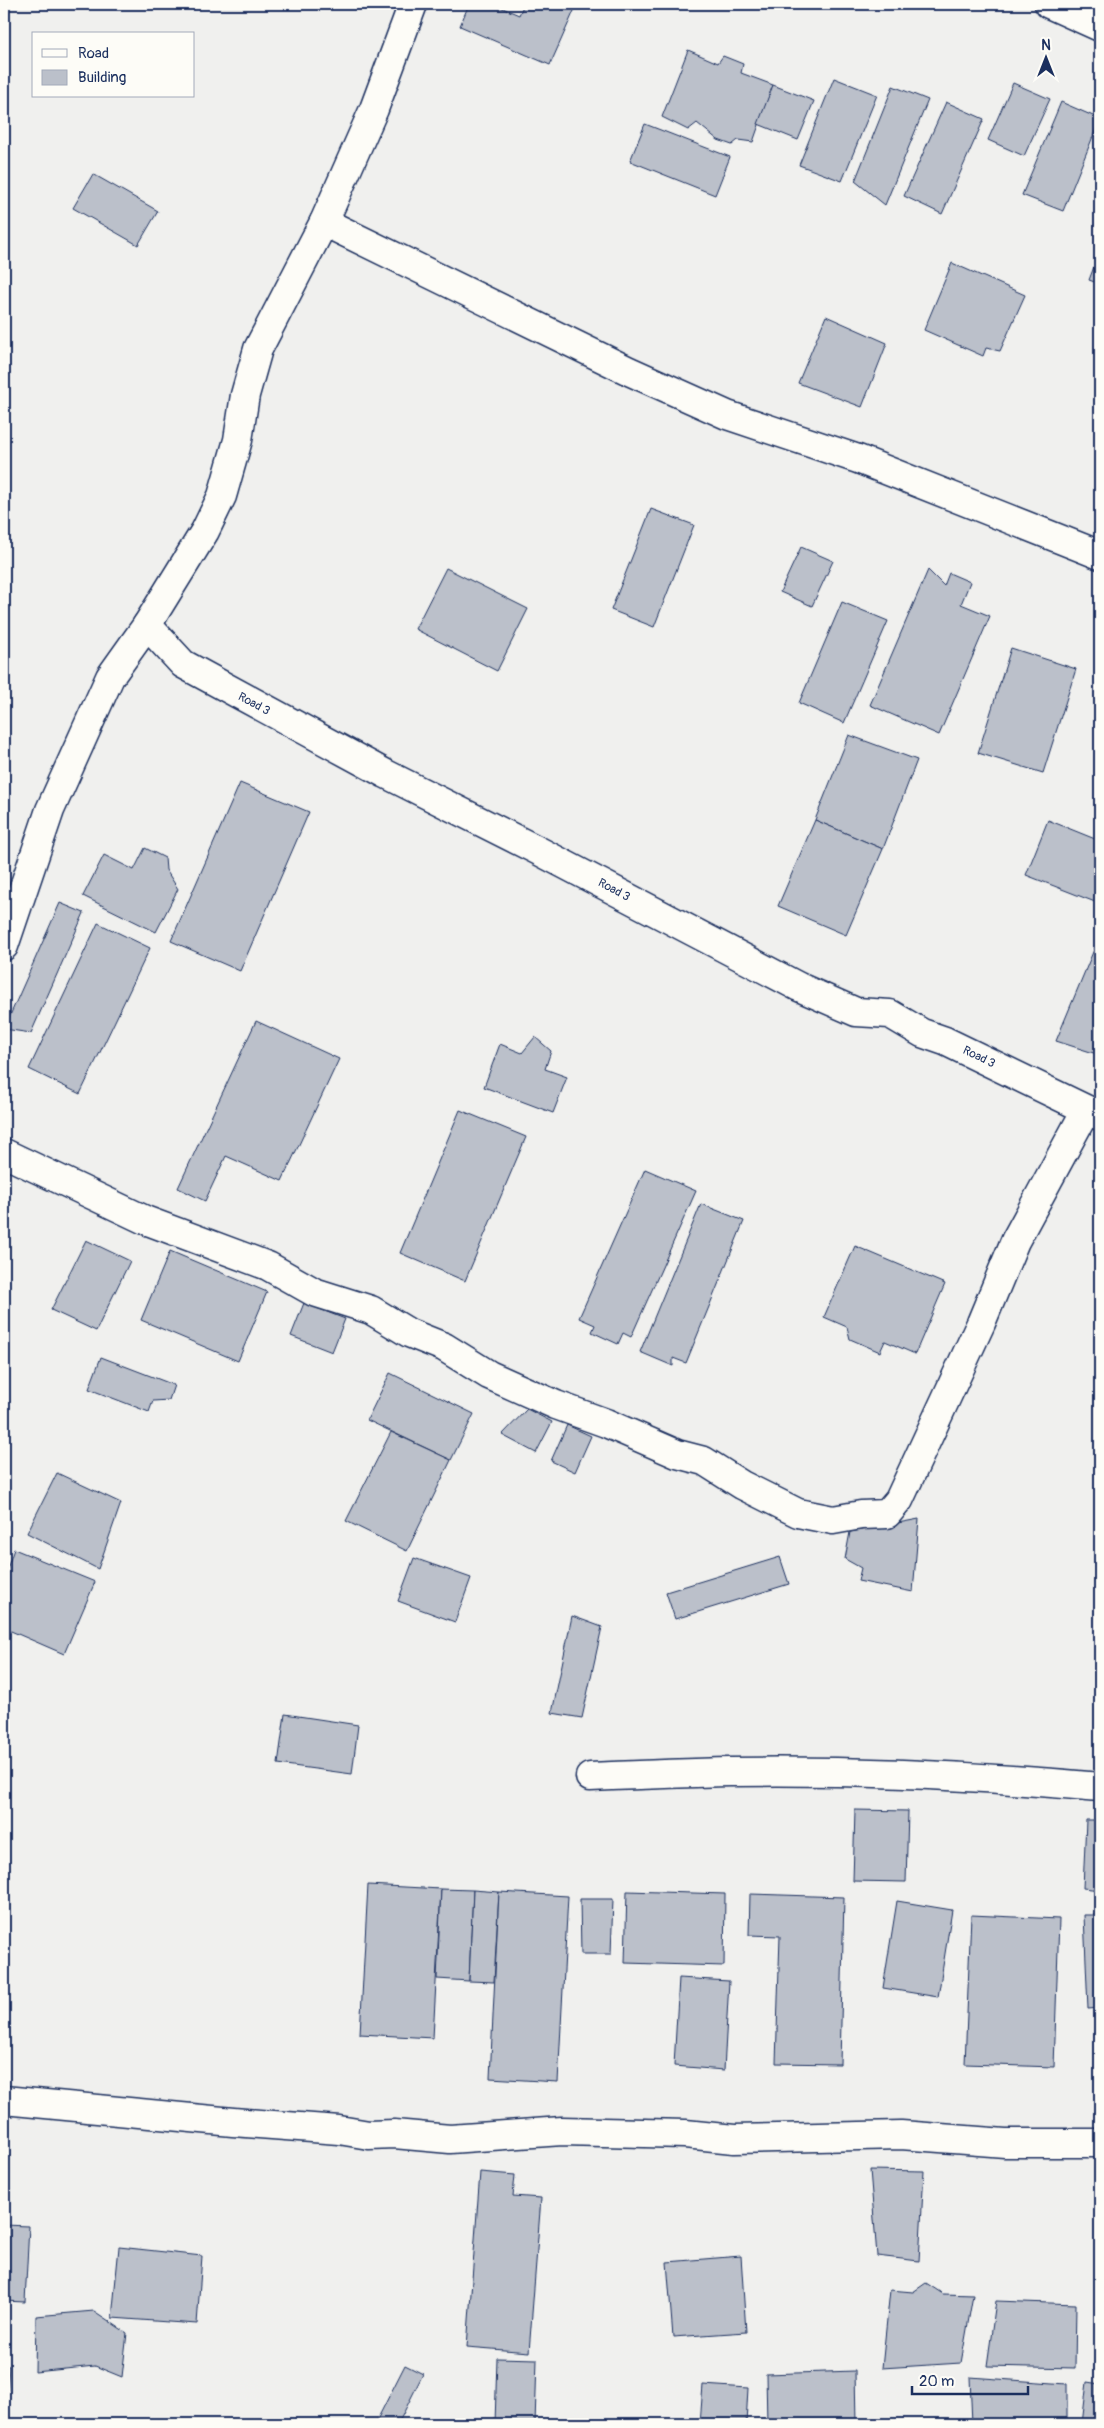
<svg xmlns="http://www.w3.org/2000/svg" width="1104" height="2428" font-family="Pangolin,sans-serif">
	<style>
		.building { fill: #bbc0ca; stroke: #1b2f5e }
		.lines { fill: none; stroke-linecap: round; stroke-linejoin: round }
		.street-casing { stroke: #1b2f5e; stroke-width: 31 }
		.street { stroke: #fdfcf7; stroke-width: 28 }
		.labels { text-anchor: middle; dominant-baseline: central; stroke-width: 4.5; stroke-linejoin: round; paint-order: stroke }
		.street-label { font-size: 12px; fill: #1b2f5e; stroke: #fdfcf7 }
	</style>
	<rect width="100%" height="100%" fill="#f0f0ee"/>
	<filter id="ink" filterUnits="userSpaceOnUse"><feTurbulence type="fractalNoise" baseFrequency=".02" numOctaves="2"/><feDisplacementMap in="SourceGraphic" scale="10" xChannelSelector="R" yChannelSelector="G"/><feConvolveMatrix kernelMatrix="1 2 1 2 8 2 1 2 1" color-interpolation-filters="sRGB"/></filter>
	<g filter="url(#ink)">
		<g class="building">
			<polygon points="469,4 493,4 519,15 524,4 577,4 550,65 460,26"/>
			<polygon points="688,50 718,63 723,56 743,64 741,73 773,85 753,142 738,140 732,145 718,140 697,123 688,130 662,117"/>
			<polygon points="834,78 877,95 842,181 799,165"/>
			<polygon points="1013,83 1050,99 1024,156 988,140"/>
			<polygon points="773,85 814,101 798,140 758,124"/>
			<polygon points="893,86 928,100 885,205 855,181"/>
			<polygon points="946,102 984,119 942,214 904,196"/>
			<polygon points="1061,102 1100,119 1063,211 1022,195"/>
			<polygon points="645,124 730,157 715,195 630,161"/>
			<polygon points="93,174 158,211 138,245 73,208"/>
			<polygon points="1100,251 1100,284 1089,280"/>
			<polygon points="952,263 1025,295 1000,351 986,348 983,356 924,330"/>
			<polygon points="826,316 887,343 862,407 798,383"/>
			<polygon points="651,509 694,525 654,627 611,610"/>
			<polygon points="801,547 833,561 812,606 780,592"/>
			<polygon points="446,568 528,609 497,671 415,629"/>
			<polygon points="928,570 944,586 949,573 970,582 961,604 990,616 939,735 870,705"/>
			<polygon points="842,602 888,621 844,723 799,703"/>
			<polygon points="1011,648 1076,669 1043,773 978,753"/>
			<polygon points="849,735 917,760 883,849 815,820"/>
			<polygon points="240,783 309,812 240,971 171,941"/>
			<polygon points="815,820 883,849 846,935 778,906"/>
			<polygon points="1048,820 1100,841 1100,890 1095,902 1026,875"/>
			<polygon points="145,848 165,858 166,870 178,889 156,932 83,896 104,855 134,870"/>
			<polygon points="60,903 84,913 31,1033 4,1029"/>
			<polygon points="98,923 150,948 80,1094 29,1069"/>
			<polygon points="1100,935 1100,1055 1056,1041"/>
			<polygon points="256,1021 339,1059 282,1181 226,1156 205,1201 178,1188"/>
			<polygon points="535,1037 551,1051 545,1069 567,1077 553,1113 484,1087 500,1044 522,1053"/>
			<polygon points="460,1110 526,1137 465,1281 400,1253"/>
			<polygon points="645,1169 696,1191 631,1337 623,1333 618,1344 592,1332 595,1325 579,1318"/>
			<polygon points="701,1204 744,1221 686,1363 673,1358 673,1366 640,1352"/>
			<polygon points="86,1240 130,1261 96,1331 51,1310"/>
			<polygon points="855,1246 945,1284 915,1354 885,1341 880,1352 850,1339 847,1327 824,1317"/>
			<polygon points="170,1251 267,1292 238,1361 141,1320"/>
			<polygon points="304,1303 345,1319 332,1352 291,1336"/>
			<polygon points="101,1357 174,1385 169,1400 153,1401 149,1412 89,1389"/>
			<polygon points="390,1373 474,1414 451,1460 367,1420"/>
			<polygon points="527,1409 552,1422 536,1453 502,1435"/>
			<polygon points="567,1425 591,1436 575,1472 551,1461"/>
			<polygon points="391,1432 451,1460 407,1551 346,1521"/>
			<polygon points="57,1473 121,1503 98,1569 27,1533"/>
			<polygon points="919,1519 913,1592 858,1581 861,1568 845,1559 850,1532"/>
			<polygon points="14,1549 95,1582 64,1654 4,1628 4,1577"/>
			<polygon points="780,1557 789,1584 675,1619 666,1592"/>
			<polygon points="414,1558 471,1578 455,1622 398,1601"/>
			<polygon points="572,1616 602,1627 582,1718 552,1713"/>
			<polygon points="285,1714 358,1725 352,1774 278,1764"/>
			<polygon points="855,1810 908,1811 906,1882 853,1881"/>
			<polygon points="1086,1820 1100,1820 1100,1890 1083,1888"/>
			<polygon points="368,1885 441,1889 433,2038 360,2034"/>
			<polygon points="441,1889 473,1890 469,1981 437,1979"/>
			<polygon points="473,1890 499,1892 494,1982 469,1981"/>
			<polygon points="627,1891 725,1894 724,1966 625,1963"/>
			<polygon points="499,1892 568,1896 558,2082 490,2078"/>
			<polygon points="750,1894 844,1897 840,2064 776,2063 780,1936 749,1935"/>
			<polygon points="580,1899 613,1899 611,1954 581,1954"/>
			<polygon points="897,1901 952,1910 938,1997 883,1988"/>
			<polygon points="971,1915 1059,1919 1054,2067 965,2064"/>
			<polygon points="1084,1915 1100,1915 1100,2008 1088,2009"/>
			<polygon points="679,1978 729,1981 724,2070 674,2066"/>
			<polygon points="870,2170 924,2171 919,2261 877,2256"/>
			<polygon points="480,2172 515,2175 513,2196 541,2198 529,2352 467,2347"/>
			<polygon points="4,2225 29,2226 25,2302 4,2301"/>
			<polygon points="119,2247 202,2256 197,2324 112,2318"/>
			<polygon points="741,2256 746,2332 673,2337 667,2262"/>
			<polygon points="926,2283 943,2294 973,2295 961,2363 882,2368 890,2290 913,2292"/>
			<polygon points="996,2301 1076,2304 1075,2368 987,2366"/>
			<polygon points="94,2311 127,2333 122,2377 95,2366 35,2372 36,2316"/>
			<polygon points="497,2358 537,2359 535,2424 495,2424"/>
			<polygon points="4,2365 9,2366 5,2424 4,2424"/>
			<polygon points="405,2365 423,2374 398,2424 375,2424"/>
			<polygon points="855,2371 856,2424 767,2424 766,2374"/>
			<polygon points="970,2377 1067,2384 1067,2424 972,2424"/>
			<polygon points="1087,2382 1100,2384 1100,2424 1082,2424"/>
			<polygon points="703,2385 748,2388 746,2424 700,2424"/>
		</g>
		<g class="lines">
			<defs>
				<g id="street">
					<polyline points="1049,4 1100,27"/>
					<polyline points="324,222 629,371 727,415 858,459 1100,555"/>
					<polyline points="147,625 183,664 386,774 539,851 799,987 856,1012 890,1014 922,1033 945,1041 1100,1116"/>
					<polyline points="4,946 50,810 110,677 147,625 205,531 222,496 238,440 245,395 258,349 324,222 374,109 413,4"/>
					<polyline points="4,1153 145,1220 268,1266 314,1292 371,1310 409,1333 444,1347 489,1375 556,1405 606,1423 677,1454 704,1461 742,1485 798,1513 833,1520 861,1515 887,1514 899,1500 981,1323 1015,1241 1086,1110"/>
					<path d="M590 1777C636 1775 683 1773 730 1772 853 1770 978 1776 1100 1787"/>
					<polyline points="4,2100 233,2122 339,2130 369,2135 394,2134 450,2139 562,2131 685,2134 734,2139 901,2135 1005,2143 1100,2143"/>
				</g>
			</defs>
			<use href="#street" class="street-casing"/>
			<use href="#street" class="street"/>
		</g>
	</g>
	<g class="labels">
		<g class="street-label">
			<text transform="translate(254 704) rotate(28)">Road 3</text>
			<text transform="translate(614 890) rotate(28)">Road 3</text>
			<text transform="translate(979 1057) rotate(26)">Road 3</text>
		</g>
	</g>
	<rect width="1104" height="2428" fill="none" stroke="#fdfcf7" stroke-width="20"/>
	<rect x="10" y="10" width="1084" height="2408" fill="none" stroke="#1b2f5e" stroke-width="2" filter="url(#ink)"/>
	<rect x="32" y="32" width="162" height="65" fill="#fdfcf7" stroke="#a3aaba"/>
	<rect x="42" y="49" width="25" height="8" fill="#fdfcf7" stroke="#a3aaba"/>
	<text x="78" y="58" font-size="15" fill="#1b2f5e">Road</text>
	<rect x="42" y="70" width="25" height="15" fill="#bbc0ca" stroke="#a3aaba"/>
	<text x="78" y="82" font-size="15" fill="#1b2f5e">Building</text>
	<g transform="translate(1046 58)" stroke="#fdfcf7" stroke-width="4" paint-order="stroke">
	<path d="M0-4L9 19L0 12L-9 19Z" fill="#1b2f5e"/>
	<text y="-8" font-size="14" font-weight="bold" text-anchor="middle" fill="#1b2f5e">N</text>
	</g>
	<path d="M912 2386v8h116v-8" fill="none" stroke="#1b2f5e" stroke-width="2.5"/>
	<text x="919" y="2386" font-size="15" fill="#1b2f5e" stroke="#fdfcf7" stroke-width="4" paint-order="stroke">20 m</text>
</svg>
